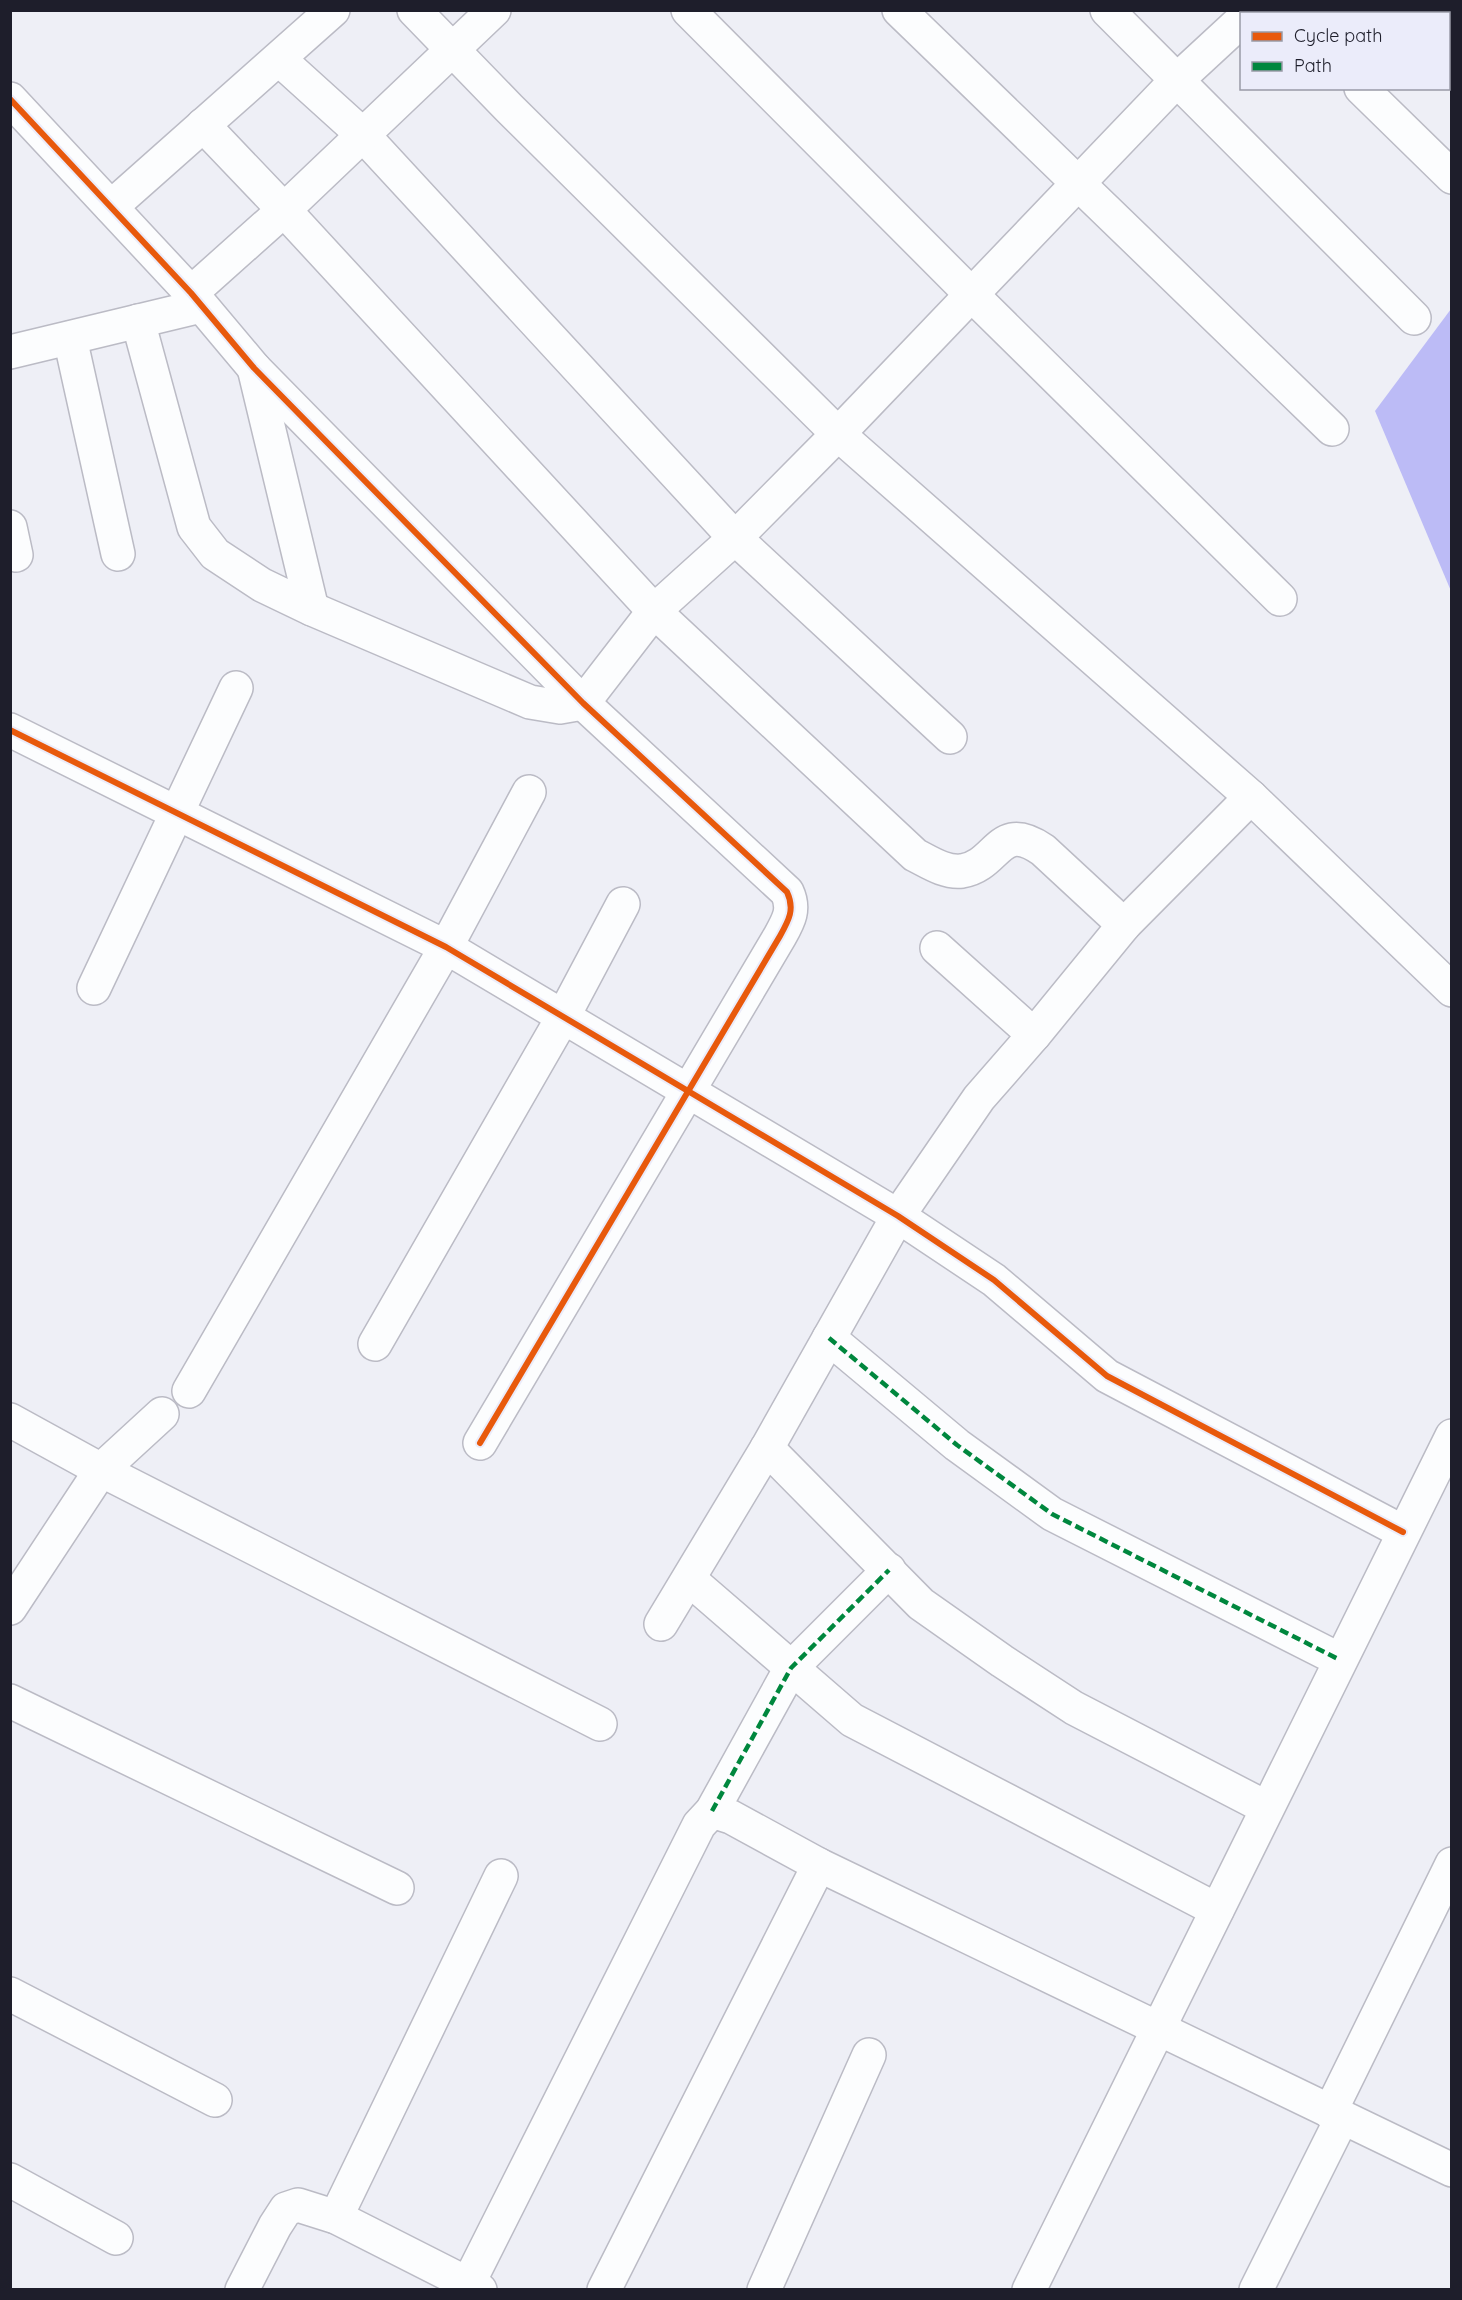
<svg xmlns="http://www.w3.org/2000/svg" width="1462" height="2300" font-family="Quicksand,sans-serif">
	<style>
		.water { fill: #bcbbf6 }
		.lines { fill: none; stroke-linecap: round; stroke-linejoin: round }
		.street-casing { stroke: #bbbbc5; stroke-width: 36 }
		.street { stroke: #fcfdfe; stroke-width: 33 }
		.quiet { stroke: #00873e; stroke-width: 4.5; stroke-dasharray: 9 4.5; stroke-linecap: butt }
		.cycleway-casing { stroke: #ebecfa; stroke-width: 10 }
		.cycleway { stroke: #e8590c; stroke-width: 6 }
	</style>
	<rect width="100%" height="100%" fill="#eeeff6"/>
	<polygon class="water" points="1451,309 1451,591 1375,411"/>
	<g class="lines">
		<defs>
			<g id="street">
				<polyline points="414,10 509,108 838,434 1251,797 1452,990"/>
				<polyline points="688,10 972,295 1280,599"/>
				<polyline points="899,10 1332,429"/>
				<polyline points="1107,10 1414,318"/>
				<polyline points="1282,10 1285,14"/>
				<polyline points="279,59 363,135 735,538 950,737"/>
				<polyline points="1361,88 1452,177"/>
				<path d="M10 99 191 293 254 368 583 703 787 892C795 909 789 920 780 936L480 1443"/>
				<path d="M203 125 284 210 654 611 915 855C929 862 945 873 962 871 999 865 998 819 1043 850L1124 925"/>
				<polyline points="111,207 333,10"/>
				<polyline points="191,293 284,210 494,10"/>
				<polyline points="138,321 194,527 215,554 262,585 312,609 530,702 560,707 583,703 654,611 735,538 838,434 1176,81 1242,20"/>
				<polyline points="70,338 118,554"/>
				<polyline points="10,352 201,306"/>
				<polyline points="254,368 312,609"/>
				<polyline points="10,527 16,555"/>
				<polyline points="10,730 446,947 898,1216 994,1280 1107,1376 1403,1532"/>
				<polyline points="937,948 1034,1035"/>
				<polyline points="94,988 236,688"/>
				<polyline points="829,1338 957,1445 1052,1514 1340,1660"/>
				<polyline points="375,1344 563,1017 623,904"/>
				<polyline points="189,1391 446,947 529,792"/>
				<polyline points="10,1420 101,1470 600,1724"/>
				<polyline points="767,1448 921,1604 1002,1661 1074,1708 1267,1808"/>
				<polyline points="689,1579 852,1720 1217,1910"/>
				<polyline points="10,1608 101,1470 162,1414"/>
				<polyline points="661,1624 767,1448 898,1216 979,1098 1034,1035 1124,925 1251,797"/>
				<polyline points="10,1701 397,1888"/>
				<polyline points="712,1811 731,1817 819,1865 1452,2170"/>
				<polyline points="10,1994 215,2100"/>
				<polyline points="1330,2112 1452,1864"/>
				<polyline points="10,2180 116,2238"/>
				<polyline points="336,2217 501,1876"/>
				<polyline points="242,2290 275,2226 286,2209 298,2205 336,2217 480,2290"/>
				<polyline points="465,2290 699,1825 712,1811 791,1668 889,1570"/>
				<polyline points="604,2290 819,1865"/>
				<polyline points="764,2290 869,2055"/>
				<polyline points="1029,2290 1452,1436"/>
				<polyline points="1256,2290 1342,2118"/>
			</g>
		</defs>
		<use href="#street" class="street-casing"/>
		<use href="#street" class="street"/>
		<g class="quiet">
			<polyline points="829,1338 957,1445 1052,1514 1340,1660"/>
			<polyline points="712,1811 791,1668 889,1570"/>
		</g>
		<defs>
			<g id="cycleway">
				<path d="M10 99 191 293 254 368 583 703 787 892C795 909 789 920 780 936L480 1443"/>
				<polyline points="10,730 446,947 898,1216 994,1280 1107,1376 1403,1532"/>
			</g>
		</defs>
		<use href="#cycleway" class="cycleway-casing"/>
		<use href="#cycleway" class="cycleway"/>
	</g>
	<rect width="1462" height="2300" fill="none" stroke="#1e1e2b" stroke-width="24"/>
	<rect x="1240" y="12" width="210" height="78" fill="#ebecfa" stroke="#999aa7" stroke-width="1.5"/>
	<rect x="1252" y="32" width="30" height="9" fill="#e8590c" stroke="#999aa7" stroke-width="1.5"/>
	<text x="1294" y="42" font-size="18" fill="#1e1e2b">Cycle path</text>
	<rect x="1252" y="62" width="30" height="9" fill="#00873e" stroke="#999aa7" stroke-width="1.5"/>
	<text x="1294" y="72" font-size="18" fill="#1e1e2b">Path</text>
</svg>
